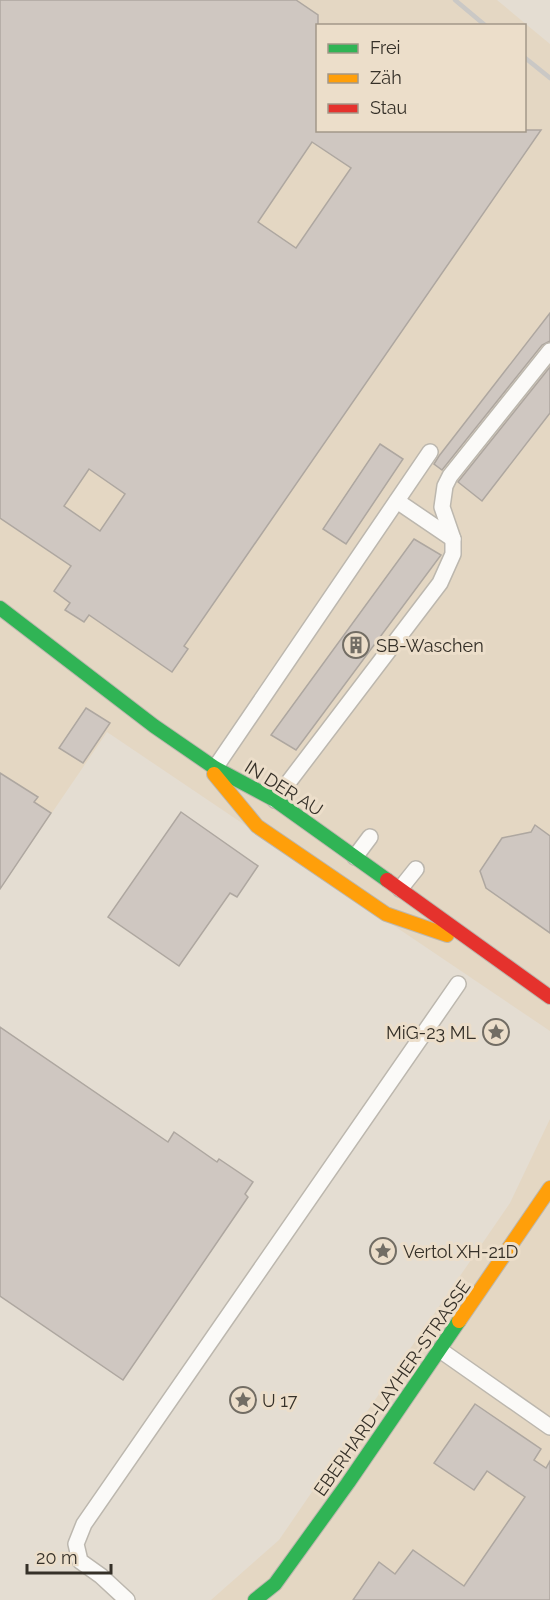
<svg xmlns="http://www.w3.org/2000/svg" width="550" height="1600" font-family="Raleway,sans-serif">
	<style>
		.built { fill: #e4d7c3; fill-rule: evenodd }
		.building { fill: #cfc7c1; stroke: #aea7a0; stroke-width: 1.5; fill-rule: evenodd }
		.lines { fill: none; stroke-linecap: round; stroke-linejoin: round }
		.lane-casing { stroke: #bcb7ae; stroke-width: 18 }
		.fast-casing { stroke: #bcb7ae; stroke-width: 16 }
		.slow-casing { stroke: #bcb7ae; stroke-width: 16 }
		.jam-casing { stroke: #bcb7ae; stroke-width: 16 }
		.lane { stroke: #fbfaf8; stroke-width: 15 }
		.fast { stroke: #30b455; stroke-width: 14 }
		.slow { stroke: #ff9f0a; stroke-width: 14 }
		.jam { stroke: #e5322d; stroke-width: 14 }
		.rail { stroke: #cac8c5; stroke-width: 4.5 }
		.labels { text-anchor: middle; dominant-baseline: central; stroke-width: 6; stroke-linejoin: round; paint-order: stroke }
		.poi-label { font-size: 18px; fill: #353028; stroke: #ecdeca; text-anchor: start }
		.street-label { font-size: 18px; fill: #353028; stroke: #ecdeca }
	</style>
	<rect width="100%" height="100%" fill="#e4ddd2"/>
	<g class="built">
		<path d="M0 0H497L550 44V1031L107 732 0 889ZM318 26H524V130H318Z"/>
		<polygon points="550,1119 550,1600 211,1600 279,1540 510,1203"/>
	</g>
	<g class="building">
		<path d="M0 0H296L318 15V130H541L184 646 188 649 172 672 89 615 84 622 65 610 70 603 54 591 71 566 0 518ZM312 142 351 168 296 248 258 222ZM89 469 125 494 100 531 64 506Z"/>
		<polygon points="550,313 550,341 542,345 442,470 434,464 439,456"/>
		<polygon points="550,367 550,413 482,501 458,482"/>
		<polygon points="380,444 403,459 346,544 323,529"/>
		<polygon points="414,539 441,555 296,750 271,735"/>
		<polygon points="86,708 110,723 83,763 59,748"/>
		<polygon points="0,773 38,797 34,802 51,813 0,889"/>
		<polygon points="181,812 258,866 237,897 230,893 179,966 108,917"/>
		<polygon points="535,825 550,836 550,933 486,888 480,871 502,838 531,832"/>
		<polygon points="0,1027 168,1142 174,1132 217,1162 219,1159 253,1182 245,1194 248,1197 123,1380 0,1296"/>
		<polygon points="475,1404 541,1449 534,1460 546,1468 550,1461 550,1600 353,1600 379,1562 395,1574 413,1550 464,1586 525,1497 487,1471 474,1490 434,1463"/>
	</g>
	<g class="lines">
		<defs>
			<g id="lane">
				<polyline points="397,501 453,539"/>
				<polyline points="215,768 430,452"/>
				<polyline points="275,800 440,583 453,554 453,539 442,507 445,486 450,476 550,351"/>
				<polyline points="355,857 370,837"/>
				<polyline points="400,889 416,869"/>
				<polyline points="440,1350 550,1427"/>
				<polyline points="127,1600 101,1576 80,1561 76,1544 84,1524 458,984"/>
			</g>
			<g id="fast">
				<polyline points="0,608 154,726 215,768 275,800 387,880"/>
				<polyline points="255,1600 275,1584 348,1483 459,1321"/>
			</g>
			<g id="slow">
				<polyline points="214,774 257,826 386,914 447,935"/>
				<polyline points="459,1321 550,1188"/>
			</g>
			<polyline id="jam" points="387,880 550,997"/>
		</defs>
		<use href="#lane" class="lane-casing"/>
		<use href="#fast" class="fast-casing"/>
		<use href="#slow" class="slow-casing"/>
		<use href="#jam" class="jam-casing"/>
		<use href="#lane" class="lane"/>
		<use href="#fast" class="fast"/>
		<use href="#slow" class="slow"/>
		<use href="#jam" class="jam"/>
		<g class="rail">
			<polyline points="455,0 486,26"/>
			<polyline points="524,57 550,78"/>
		</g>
	</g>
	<defs>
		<symbol id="building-ring" viewBox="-11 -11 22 22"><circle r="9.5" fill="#ecdeca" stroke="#726d64" stroke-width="1.5"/><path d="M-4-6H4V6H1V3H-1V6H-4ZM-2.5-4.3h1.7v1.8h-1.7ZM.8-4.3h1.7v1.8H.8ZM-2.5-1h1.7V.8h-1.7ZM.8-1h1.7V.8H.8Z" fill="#726d64"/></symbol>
		<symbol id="sight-ring" viewBox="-11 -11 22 22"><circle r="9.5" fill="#ecdeca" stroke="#726d64" stroke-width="1.5"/><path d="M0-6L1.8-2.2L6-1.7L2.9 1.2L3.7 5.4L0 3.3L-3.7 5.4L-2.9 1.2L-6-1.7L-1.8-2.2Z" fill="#726d64"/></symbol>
	</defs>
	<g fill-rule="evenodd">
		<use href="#building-ring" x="341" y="630" width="30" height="30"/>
		<use href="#sight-ring" x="481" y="1017" width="30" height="30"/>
		<use href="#sight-ring" x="368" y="1236" width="30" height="30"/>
		<use href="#sight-ring" x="228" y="1385" width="30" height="30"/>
	</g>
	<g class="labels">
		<g class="poi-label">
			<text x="376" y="645">SB-Waschen</text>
			<text x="476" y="1032" text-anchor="end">MiG-23 ML</text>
			<text x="403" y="1251">Vertol XH-21D</text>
			<text x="262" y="1400">U 17</text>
		</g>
		<g class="street-label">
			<text transform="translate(284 788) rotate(32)">IN DER AU</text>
			<text transform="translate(392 1388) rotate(-55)">EBERHARD-LAYHER-STRASSE</text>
		</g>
	</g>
	<rect x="316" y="24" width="210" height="108" fill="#ecdeca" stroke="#a39889" stroke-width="1.5"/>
	<rect x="328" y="44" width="30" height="9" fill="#30b455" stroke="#a39889" stroke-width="1.5"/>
	<text x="370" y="54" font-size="18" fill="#353028">Frei</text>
	<rect x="328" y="74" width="30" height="9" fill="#ff9f0a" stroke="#a39889" stroke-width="1.5"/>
	<text x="370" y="84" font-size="18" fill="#353028">Zäh</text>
	<rect x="328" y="104" width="30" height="9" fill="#e5322d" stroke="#a39889" stroke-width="1.5"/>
	<text x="370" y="114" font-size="18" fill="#353028">Stau</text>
	<path d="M27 1564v9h84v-9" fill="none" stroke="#353028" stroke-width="3"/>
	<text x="36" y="1564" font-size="18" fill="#353028" stroke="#ecdeca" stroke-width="4.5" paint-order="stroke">20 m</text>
</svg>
